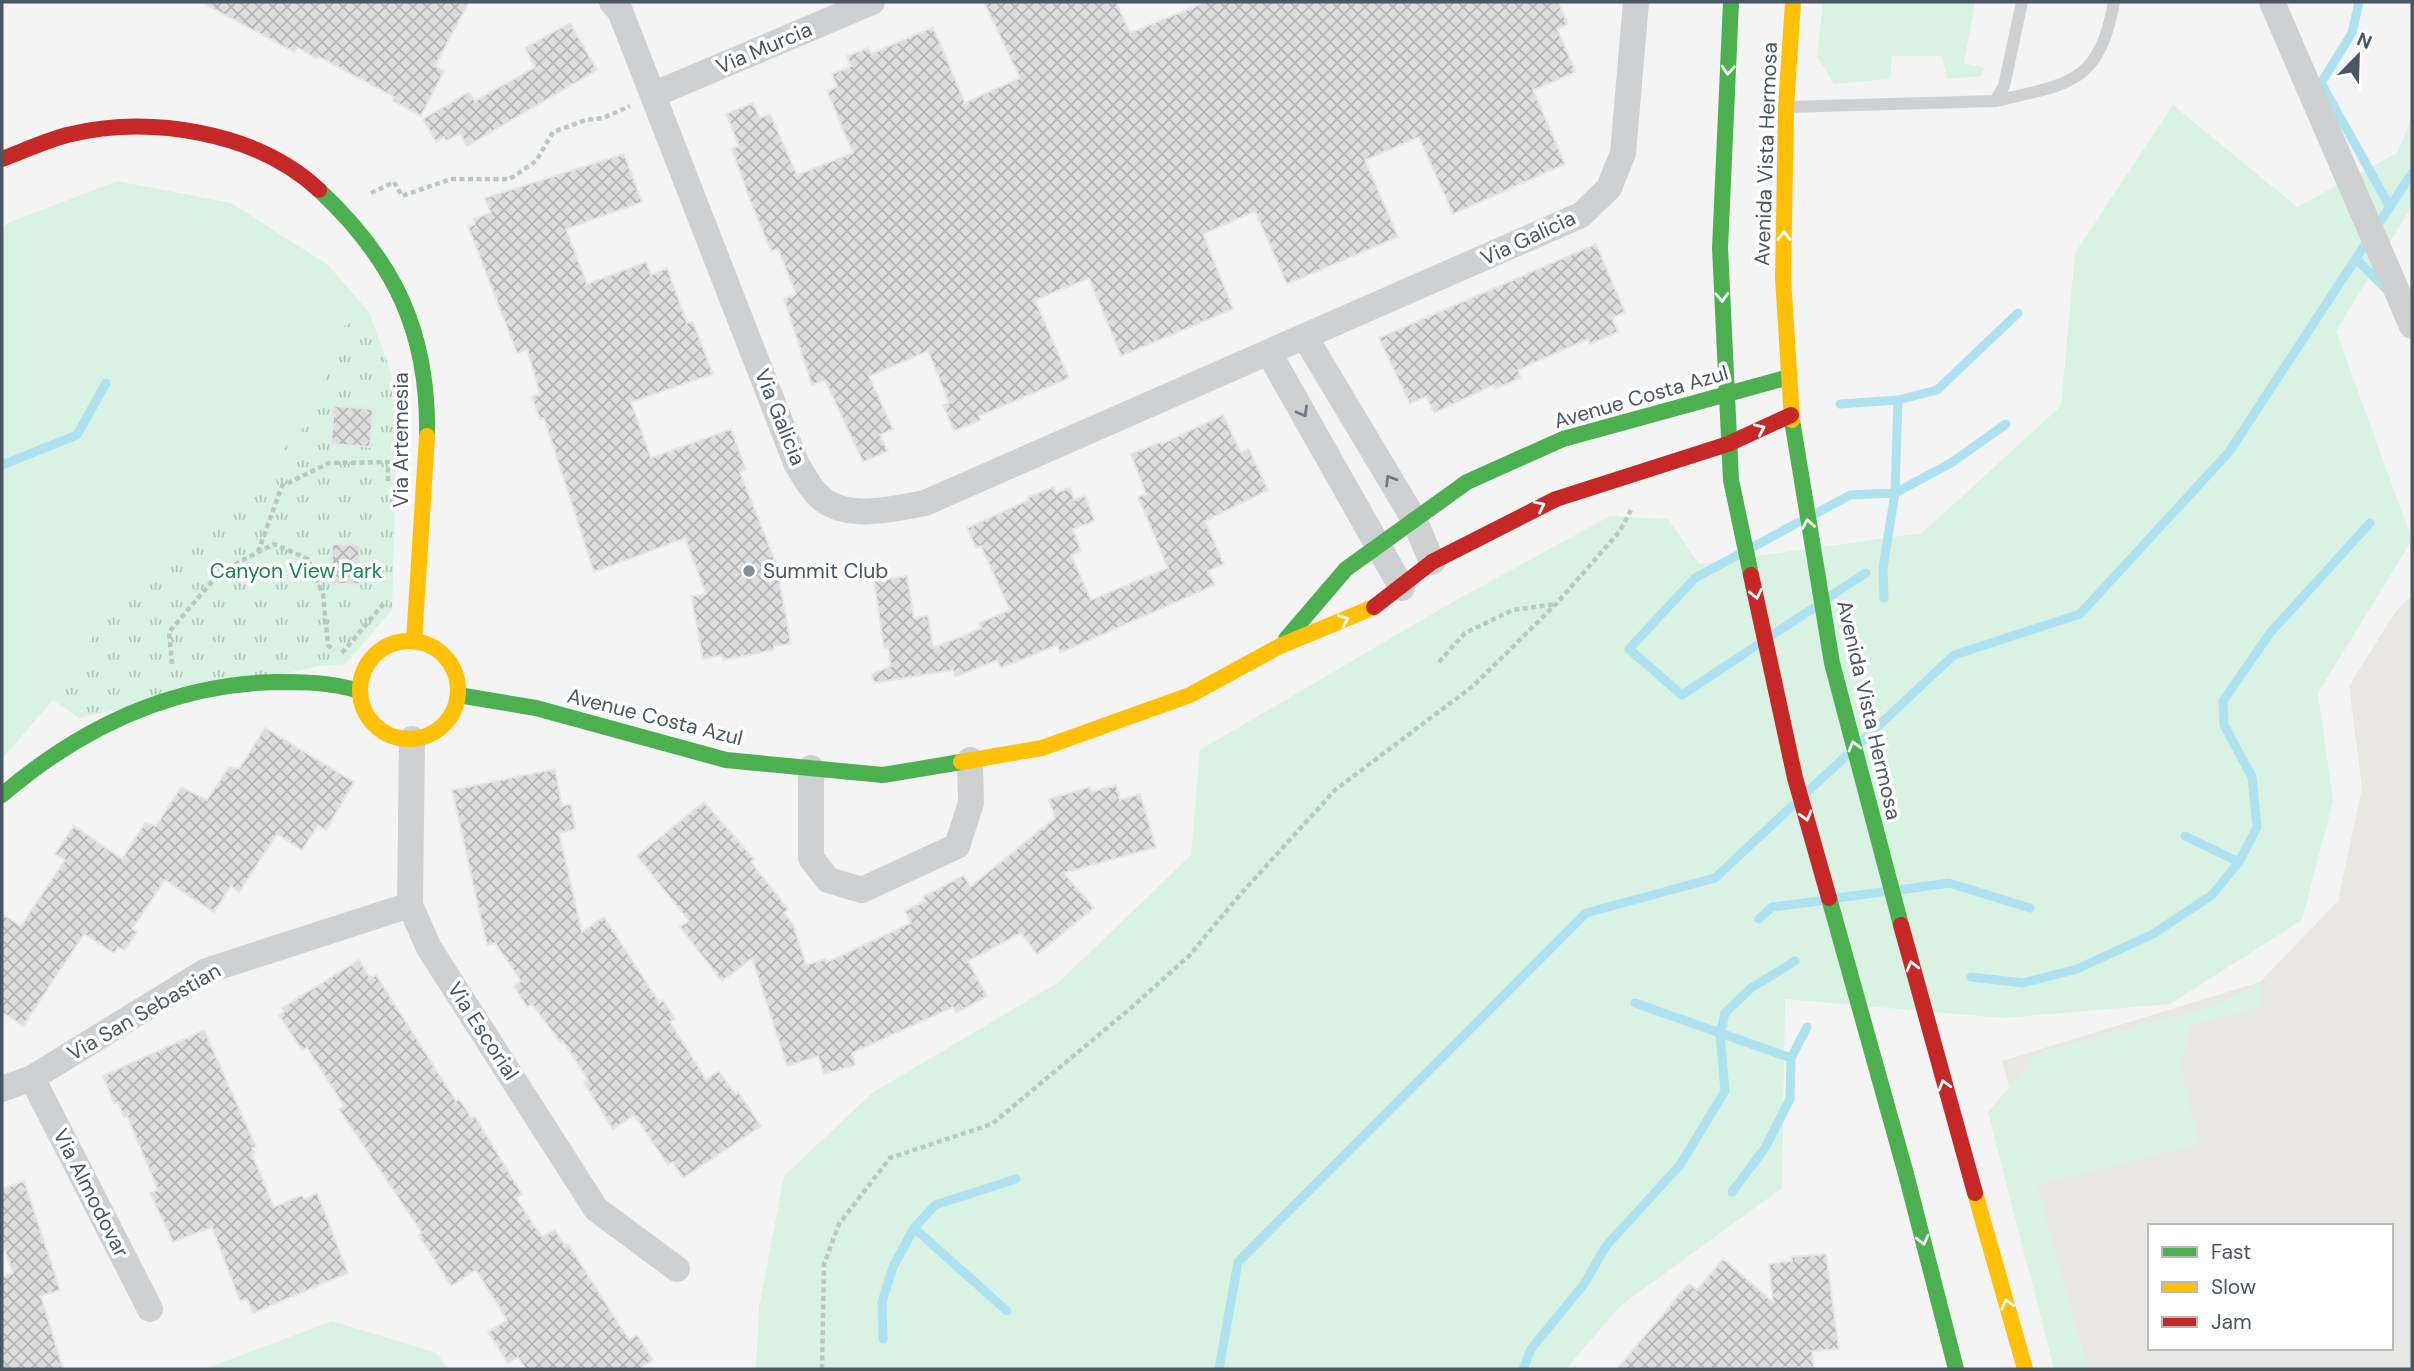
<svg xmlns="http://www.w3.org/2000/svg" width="2414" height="1371" font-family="'DM Sans',sans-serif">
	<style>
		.commercial { fill: #e8e7e3; fill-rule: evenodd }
		.green { fill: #d9f2e3 }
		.park { fill: url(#park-tufts) }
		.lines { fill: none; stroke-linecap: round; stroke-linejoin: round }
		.stream { stroke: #aee2f0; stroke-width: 9 }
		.building { fill: url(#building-cross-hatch); stroke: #e5e6e7; stroke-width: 2 }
		.path { stroke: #bcc7c4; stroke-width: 4.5; stroke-dasharray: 5 3.5; stroke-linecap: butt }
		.lane { stroke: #ced0d2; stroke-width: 12 }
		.street { stroke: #ced0d2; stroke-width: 26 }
		.fast { stroke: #4caf50; stroke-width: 16 }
		.slow { stroke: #ffc107; stroke-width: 16 }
		.jam { stroke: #c62828; stroke-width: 16 }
		.oneway { stroke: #f6fbf6 }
		.oneway2 { stroke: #727b83 }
		.poi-dot { fill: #868d94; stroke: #fff; stroke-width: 2.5 }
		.labels { text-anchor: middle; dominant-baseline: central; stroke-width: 7; stroke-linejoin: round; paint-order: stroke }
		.street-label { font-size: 21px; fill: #4a5661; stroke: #fff }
		.park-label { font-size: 21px; fill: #17864f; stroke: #fff }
		.poi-label { font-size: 21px; fill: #4a5661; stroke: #fff; text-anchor: start }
	</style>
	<defs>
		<pattern id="park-tufts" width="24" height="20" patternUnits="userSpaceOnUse" patternTransform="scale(1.75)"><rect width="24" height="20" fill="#d9f2e3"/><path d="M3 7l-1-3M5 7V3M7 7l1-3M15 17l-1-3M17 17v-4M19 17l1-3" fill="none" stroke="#b2c7bb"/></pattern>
		<pattern id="building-cross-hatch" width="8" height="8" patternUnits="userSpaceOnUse" patternTransform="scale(1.75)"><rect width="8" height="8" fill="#ddddde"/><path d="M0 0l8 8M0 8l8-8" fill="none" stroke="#b5b6b7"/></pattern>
	</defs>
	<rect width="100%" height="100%" fill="#f4f4f4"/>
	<path class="commercial" d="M2412 596V1369H2087L2002 1061 2260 982 2338 901 2362 788 2349 686 2396 611ZM2150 1226H2391V1348H2150Z"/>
	<g class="green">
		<polygon points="1823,2 1975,2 1964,63 1984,68 1981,76 1947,79 1942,56 1892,56 1890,79 1834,84 1817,56"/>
		<polygon points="2173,105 2297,207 2397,153 2412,118 2412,206 2336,331 2412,540 2318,693 2333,801 2302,920 2170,1004 2003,1018 1785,999 1782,1188 1620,1306 1566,1369 756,1369 759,1308 784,1176 872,1093 1059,982 1191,855 1200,750 1451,603 1610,516 1668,519 1699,564 1922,533 2061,406 2075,253"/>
		<polygon points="117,181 231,203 328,265 369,312 341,328 312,418 249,488 127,582 53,700 2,759 2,229 8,223"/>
		<polygon points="2260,982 2261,1007 2191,1025 2180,1064 2199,1144 2037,1185 2087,1369 2054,1369 1988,1112 2040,1051 2215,1006"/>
		<polygon points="332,1321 437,1353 448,1369 205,1369"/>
	</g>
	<polygon class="park" points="369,312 391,372 396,460 392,610 345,664 319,666 79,718 53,700 127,582 249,488 312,418 341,328"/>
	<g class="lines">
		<g class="stream">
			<polyline points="2359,2 2352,33 2321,83 2390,207"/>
			<polyline points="2356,259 2386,289"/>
			<polyline points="1840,404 1898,400 1937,390 2018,313"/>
			<polyline points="2,465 77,435 106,383"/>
			<polyline points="1815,514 1850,495 1895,493 1951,463 2006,424"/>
			<polyline points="1753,547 1799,522"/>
			<polyline points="1738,555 1695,578 1629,649 1682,695 1756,646"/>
			<polyline points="1829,597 1866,573"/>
			<polyline points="1884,598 1883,568 1895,493 1898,400"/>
			<polyline points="1774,634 1815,607"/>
			<polyline points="1861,742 1954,655 2080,614 2229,452 2412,173"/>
			<polyline points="1807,792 1846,756"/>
			<polyline points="2185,836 2239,862"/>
			<polyline points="1900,890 1949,883 2030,908"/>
			<polyline points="1837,898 1882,892"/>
			<polyline points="1759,919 1772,907 1820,901"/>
			<polyline points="1971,977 2023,983 2077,969 2153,934 2212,895 2239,862 2257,827 2252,777 2224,725 2223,701 2270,633 2370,523"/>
			<polyline points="1635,1003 1791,1058"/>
			<polyline points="1732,1192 1765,1148 1790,1099 1791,1058 1807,1027"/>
			<polyline points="914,1228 1007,1311"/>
			<polyline points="883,1339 882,1302 893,1267 914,1228 935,1205 1016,1179"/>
			<polyline points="1219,1369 1238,1262 1586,913 1715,878 1792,806"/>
			<polyline points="1523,1369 1531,1349 1584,1284 1606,1246 1680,1165 1725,1091 1720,1035 1725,1013 1751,988 1795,961"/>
		</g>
	</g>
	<g class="building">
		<polygon points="201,2 469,2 435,66 444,71 421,116 393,101 394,97 318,56 317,59 297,47 294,52"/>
		<polygon points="984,2 1116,2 1130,33 1206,2 1558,2 1568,24 1557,29 1576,72 1533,90 1565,164 1453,214 1419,137 1365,160 1398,237 1287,284 1255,211 1203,234 1233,309 1121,356 1089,278 1035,300 1069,378 979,416 981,420 954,431 943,405 949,403 928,351 869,376 893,429 880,435 888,451 863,462 825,380 812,385 784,299 796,294 778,249 771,251 750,200 732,149 739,146 726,114 753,103 760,118 770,114 797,175 853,153 827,91 837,87 832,74 851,66 847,56 868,48 871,54 933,27 965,103 1020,78"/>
		<polygon points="570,23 597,70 467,146 460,133 446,141 444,137 436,142 423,119 469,92 475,101 535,67 525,48"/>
		<polygon points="624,154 642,202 566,229 587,284 646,262 651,275 667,268 687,323 692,322 694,325 713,374 631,402 651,458 731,429 746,470 740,472 782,579 779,580 791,644 774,646 774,650 723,660 722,655 703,659 691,596 706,594 685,538 594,572 544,418 540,419 532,397 540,394 527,349 517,353 468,226 475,224 473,219 491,213 485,198"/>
		<polygon points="1596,244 1625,312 1612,318 1618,332 1590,344 1588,339 1551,355 1518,370 1521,378 1495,389 1493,385 1434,413 1426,396 1410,404 1379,338"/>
		<polygon points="334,406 373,409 370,447 331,444"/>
		<polygon points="1223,415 1241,453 1249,449 1268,490 1205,521 1224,564 1208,571 1215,585 1060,653 1057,645 1001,668 997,660 955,677 953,670 874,683 872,674 891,666 888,647 884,648 874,581 907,576 914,618 928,616 933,648 982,628 979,623 1010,610 981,546 976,548 967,528 1029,500 1028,497 1054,487 1056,493 1070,488 1074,500 1085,496 1095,521 1073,529 1081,551 1071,555 1091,600 1168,568 1138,497 1146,494 1131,454 1161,442 1162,444"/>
		<polygon points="332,544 359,545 360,584 332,584"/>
		<polygon points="265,728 354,782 326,830 318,825 302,850 277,834 239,892 231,886 214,912 165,880 132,929 137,932 125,950 118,947 114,953 84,934 23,1026 2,1012 2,914 21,926 65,860 55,854 74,826 122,859 145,823 156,826 181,787 207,800 229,767 239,769"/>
		<polygon points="555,769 562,806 571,804 575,829 559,833 582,932 604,917 659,1002 663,1000 675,1019 670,1022 706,1079 719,1071 735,1094 738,1092 761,1126 683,1178 673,1162 668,1165 634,1115 613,1129 584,1083 588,1080 563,1041 561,1043 532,1004 527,1007 514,986 521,981 495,943 487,945 452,790"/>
		<polygon points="1116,785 1120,800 1140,794 1156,847 1064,873 1094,908 1037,954 1021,933 968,961 987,996 956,1013 953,1007 852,1053 855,1065 824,1074 818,1056 787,1066 752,958 722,981 680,927 689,921 637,856 704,802 754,859 751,862 788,909 784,913 793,924 806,965 826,959 827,962 911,923 905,911 925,901 923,897 964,875 970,887 1055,818 1049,799 1090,787 1091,792"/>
		<polygon points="359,960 370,978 376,975 456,1101 459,1099 472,1118 475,1117 522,1194 516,1198 542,1237 555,1230 565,1246 568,1244 629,1340 637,1335 653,1360 639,1369 526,1369 518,1357 508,1363 488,1332 507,1320 476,1270 451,1286 419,1235 422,1233 339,1109 344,1106 307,1048 302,1050 279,1015 284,1012 282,1008"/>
		<polygon points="204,1030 256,1147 252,1148 255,1153 252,1154 274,1207 302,1195 304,1199 317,1193 348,1273 253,1313 247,1299 240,1301 212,1227 173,1242 150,1193 158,1190 127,1116 124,1118 118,1102 114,1103 103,1076"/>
		<polygon points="24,1181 60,1290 41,1296 63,1369 2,1369 2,1277 13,1273 2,1242 2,1189"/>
		<polygon points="1826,1254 1839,1349 1812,1351 1814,1367 1617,1369 1685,1288 1690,1284 1697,1290 1723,1259 1773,1302 1769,1264 1792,1261 1791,1257"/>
	</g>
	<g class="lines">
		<g class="path">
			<polyline points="371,193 394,182 402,196 451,179 510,179 536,161 553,132 586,120 603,118 630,106"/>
			<polyline points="258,552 282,486 329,463 388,462 388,483"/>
			<polyline points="342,653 384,603"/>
			<polyline points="1439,662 1465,633 1513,610 1555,604"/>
			<polyline points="172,664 169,632 220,572 274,544 308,559 323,595 328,645 334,651"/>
			<polyline points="822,1369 824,1264 839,1224 890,1158 992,1124 1132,1007 1189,956 1238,897 1335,790 1473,686 1556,604 1620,531 1632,508"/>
		</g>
		<g class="lane">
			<path d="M1995 101C2068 84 2099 85 2114 2"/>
			<polyline points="1788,107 1995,101 2004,86 2022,2"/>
		</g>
		<g class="street">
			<path d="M612 2 620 11 797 465C803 474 808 484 815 492 841 523 891 509 925 503L1581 215 1609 188 1623 153 1636 2"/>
			<polyline points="2272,2 2412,326"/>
			<polyline points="655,94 872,2"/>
			<polyline points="1305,337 1414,519 1432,562"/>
			<polyline points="1269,353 1402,588"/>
			<polyline points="412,739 410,905 429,948 596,1209 677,1269"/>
			<polyline points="811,768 811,858 828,880 862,890 957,846 971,803 970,760"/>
			<polyline points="32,1078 150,1309"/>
			<polyline points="2,1089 32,1078 206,971 410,905"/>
		</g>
		<g class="fast">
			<polyline points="1731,2 1720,248 1731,480 1751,575"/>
			<path d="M319 190C394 260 429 332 427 436"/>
			<polyline points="1792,420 1832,663 1901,925"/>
			<polyline points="1286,639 1346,569 1467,482 1563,439 1789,377"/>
			<polyline points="458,695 536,708 726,760 883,775 961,762"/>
			<path d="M2 795C80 728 169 685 274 682 303 682 331 682 359 691"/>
			<polyline points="1829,898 1906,1174 1956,1369"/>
		</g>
		<g class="slow">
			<polyline points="1792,420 1783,278 1786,107 1793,2"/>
			<circle cx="409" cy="690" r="49"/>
			<polyline points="414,641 427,436"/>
			<polyline points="961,762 1042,748 1190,695 1280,646 1374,607"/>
			<polyline points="1975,1193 2025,1369"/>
		</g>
		<g class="jam">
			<path d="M2 159C23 151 45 141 67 135 149 115 256 131 319 190"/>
			<polyline points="1751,575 1795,778 1829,898"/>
			<polyline points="1374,607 1432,562 1556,499 1728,444 1791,415"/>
			<polyline points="1901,925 1975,1193"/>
		</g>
	</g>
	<defs><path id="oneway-chevron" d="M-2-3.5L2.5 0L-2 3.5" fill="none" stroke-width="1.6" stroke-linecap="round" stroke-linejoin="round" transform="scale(1.75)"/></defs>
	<g class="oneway">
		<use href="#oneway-chevron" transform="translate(1728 70) rotate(93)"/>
		<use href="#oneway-chevron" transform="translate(1784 236) rotate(-89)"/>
		<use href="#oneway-chevron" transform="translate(1722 297) rotate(88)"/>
		<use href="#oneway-chevron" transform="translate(1760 429) rotate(-24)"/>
		<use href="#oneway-chevron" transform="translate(1540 506) rotate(-26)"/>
		<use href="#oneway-chevron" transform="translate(1808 524) rotate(-100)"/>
		<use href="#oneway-chevron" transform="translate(1756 594) rotate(78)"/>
		<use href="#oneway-chevron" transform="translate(1344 620) rotate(-22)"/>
		<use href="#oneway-chevron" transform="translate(1854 746) rotate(-105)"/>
		<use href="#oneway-chevron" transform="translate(1806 816) rotate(75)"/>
		<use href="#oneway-chevron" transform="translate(1912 966) rotate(-105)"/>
		<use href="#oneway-chevron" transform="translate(1944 1085) rotate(-106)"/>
		<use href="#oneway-chevron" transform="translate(1923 1240) rotate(76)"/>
		<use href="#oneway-chevron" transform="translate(2007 1304) rotate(-106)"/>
	</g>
	<g class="oneway2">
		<use href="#oneway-chevron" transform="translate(1303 412) rotate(60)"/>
		<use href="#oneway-chevron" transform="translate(1390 480) rotate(-121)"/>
	</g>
	<circle class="poi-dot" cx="749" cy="571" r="7"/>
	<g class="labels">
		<g class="street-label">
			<text transform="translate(764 48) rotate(-23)">Via Murcia</text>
			<text transform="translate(1766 154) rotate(-88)">Avenida Vista Hermosa</text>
			<text transform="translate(1528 238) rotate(-25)">Via Galicia</text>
			<text transform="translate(1641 397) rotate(-16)">Avenue Costa Azul</text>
			<text transform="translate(780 417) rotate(68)">Via Galicia</text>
			<text transform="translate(401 440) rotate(-90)">Via Artemesia</text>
			<text transform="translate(1869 710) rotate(77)">Avenida Vista Hermosa</text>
			<text transform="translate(655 717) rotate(14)">Avenue Costa Azul</text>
			<text transform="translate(144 1012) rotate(-30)">Via San Sebastian</text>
			<text transform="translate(483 1031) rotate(57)">Via Escorial</text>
			<text transform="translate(91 1193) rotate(63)">Via Almodovar</text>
		</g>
		<g class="park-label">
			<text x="296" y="571">Canyon View Park</text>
		</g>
		<g class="poi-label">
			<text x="763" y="571">Summit Club</text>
		</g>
	</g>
	<rect width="2414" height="1371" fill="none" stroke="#4a5661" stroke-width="7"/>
	<rect x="2148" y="1224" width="245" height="126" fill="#ffffff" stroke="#b7bbc0" stroke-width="2"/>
	<rect x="2162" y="1247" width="35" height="10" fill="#4caf50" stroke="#b7bbc0" stroke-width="2"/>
	<text x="2211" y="1259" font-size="21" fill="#4a5661">Fast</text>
	<rect x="2162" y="1282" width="35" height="10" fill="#ffc107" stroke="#b7bbc0" stroke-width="2"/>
	<text x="2211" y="1294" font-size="21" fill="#4a5661">Slow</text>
	<rect x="2162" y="1317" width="35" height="10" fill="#c62828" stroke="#b7bbc0" stroke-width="2"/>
	<text x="2211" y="1329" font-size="21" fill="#4a5661">Jam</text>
	<g transform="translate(2358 56) rotate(23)" stroke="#ffffff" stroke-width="5" paint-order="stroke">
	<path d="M0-5L12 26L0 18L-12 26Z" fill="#4a5661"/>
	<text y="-10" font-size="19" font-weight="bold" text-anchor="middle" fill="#4a5661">N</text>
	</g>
</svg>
